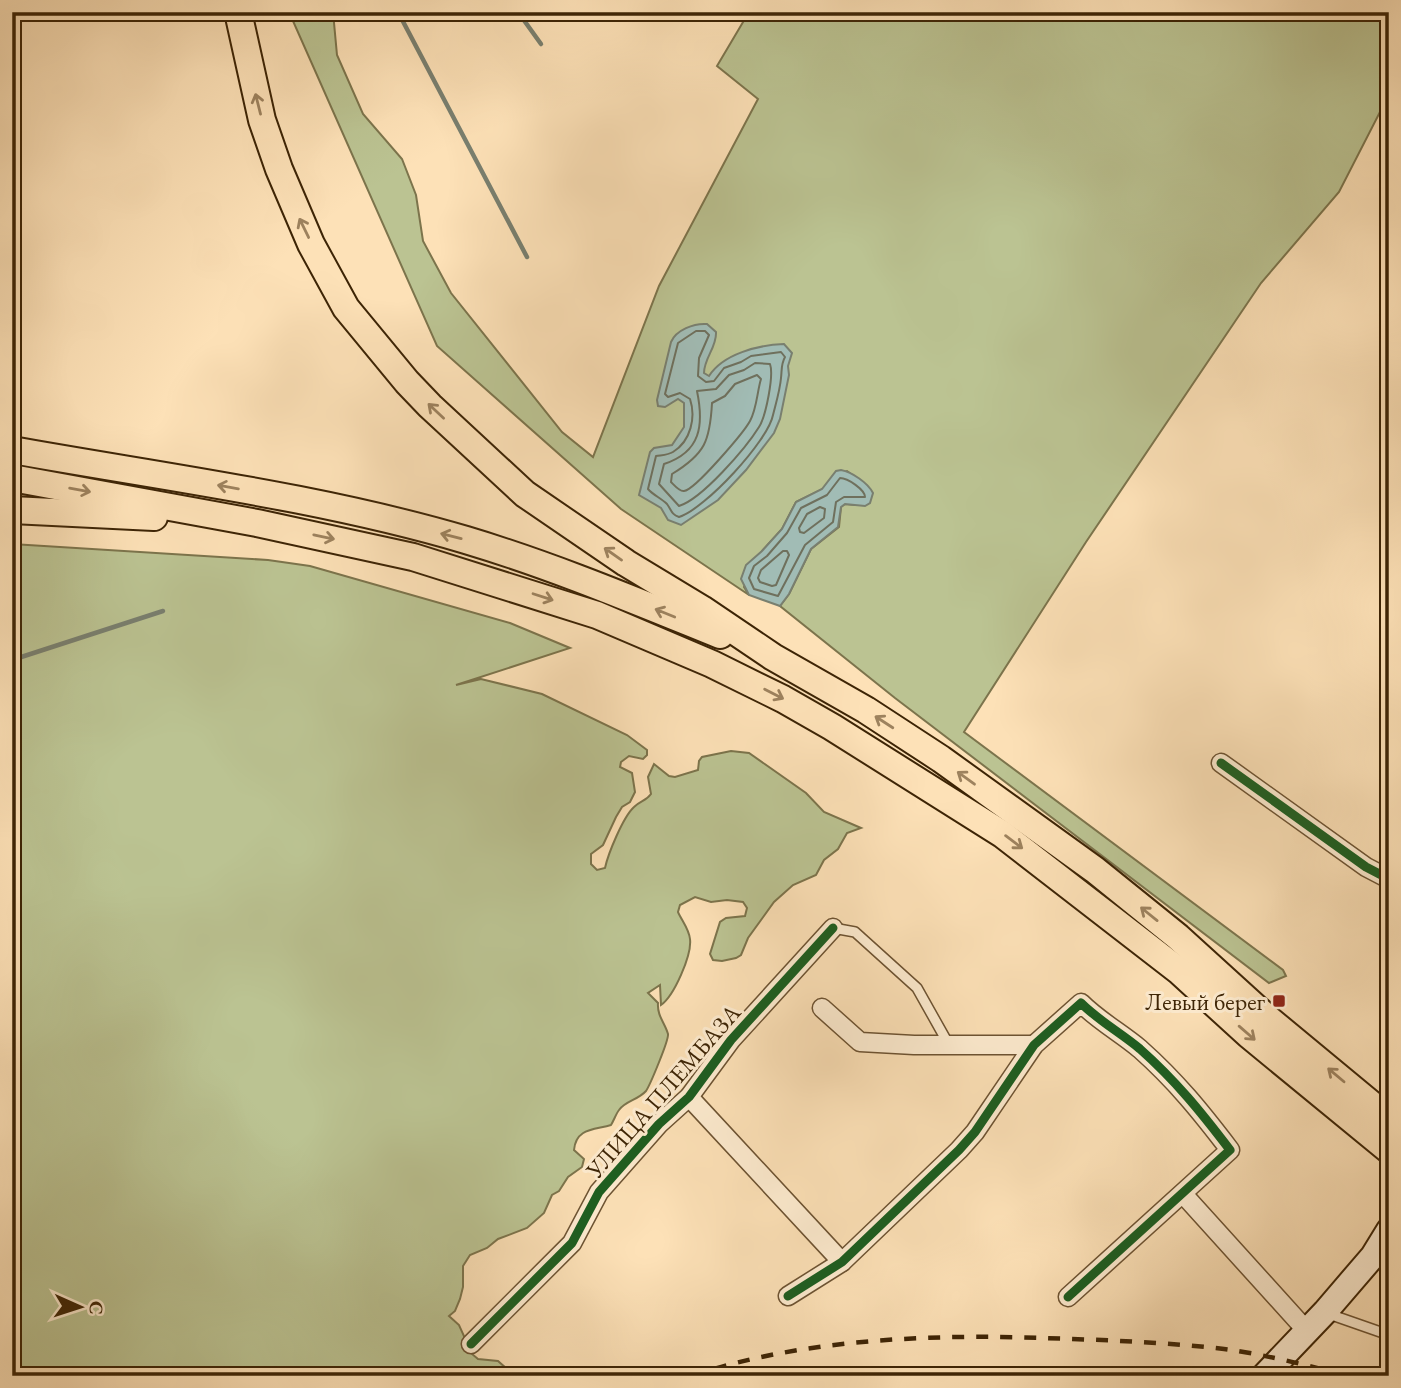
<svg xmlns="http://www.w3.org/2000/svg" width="1401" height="1388" font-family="'EB Garamond',serif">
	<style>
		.green { fill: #bbc392; stroke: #7c744c; stroke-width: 2 }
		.water { fill: #a1bcb5; stroke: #797f6f; stroke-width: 2 }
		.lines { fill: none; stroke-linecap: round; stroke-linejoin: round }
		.shore { stroke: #6f705d; stroke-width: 2 }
		.stream { stroke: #797f6f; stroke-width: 4.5 }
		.lane-casing { stroke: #6d5332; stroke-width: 12 }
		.street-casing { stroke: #6d5332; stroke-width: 21 }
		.secondary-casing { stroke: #3d2405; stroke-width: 28 }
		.primary-casing { stroke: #3d2405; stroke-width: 30 }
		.lane { stroke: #feecd0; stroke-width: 9 }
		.street { stroke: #feecd0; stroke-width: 18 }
		.secondary { stroke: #feecd0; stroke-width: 24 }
		.primary { stroke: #fde1b7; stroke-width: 26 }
		.rail { stroke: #3d2405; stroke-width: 4.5; stroke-dasharray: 12 12; stroke-linecap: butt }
		.cycleway-casing { stroke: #feecd0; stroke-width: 13 }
		.cycleway { stroke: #1b5e20; stroke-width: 9 }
		.oneway { stroke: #9d825e }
		.poi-dot { fill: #8f2418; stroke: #feecd0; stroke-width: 2.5 }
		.labels { text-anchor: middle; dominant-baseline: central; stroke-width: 6; stroke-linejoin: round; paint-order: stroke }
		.poi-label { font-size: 24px; fill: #3d2405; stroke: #feecd0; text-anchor: end }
		.street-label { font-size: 24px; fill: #3d2405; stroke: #feecd0 }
	</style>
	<rect width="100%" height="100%" fill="#fde1b7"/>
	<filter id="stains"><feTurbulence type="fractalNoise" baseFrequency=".00286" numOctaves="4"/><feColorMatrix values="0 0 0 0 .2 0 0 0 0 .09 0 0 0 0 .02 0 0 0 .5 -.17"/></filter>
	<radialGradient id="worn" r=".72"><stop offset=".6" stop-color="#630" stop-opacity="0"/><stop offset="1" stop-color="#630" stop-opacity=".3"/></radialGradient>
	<g class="green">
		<polygon points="289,12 333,12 337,55 363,114 402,159 416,195 423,241 451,293 562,432 593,457 659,286 758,99 717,66 749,12 1389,12 1389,100 1382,108 1339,192 1261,283 1086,542 964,732 1283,970 1286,976 1269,983 895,698 780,606 789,594 811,549 839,527 841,507 845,504 855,505 866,485 847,471 834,475 823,489 796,502 782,529 762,551 744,587 749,595 621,509 437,346"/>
		<path d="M12 544 268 560 310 566 510 623 570 648 456 685 481 679 542 694 627 735 647 750V755L643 759 629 756 621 762 620 767 632 773 635 792 630 802 622 807 616 817 603 845 591 854V864L597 870 605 868C608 854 623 817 634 807 640 801 646 801 651 794L648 777 654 764 669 776 675 777 698 770 699 761 702 757 731 751 749 753 806 793 824 812 861 828 847 833 838 849 824 860 816 875 793 885 774 902 748 938 741 955 736 958 722 961 713 960 710 954 720 922 726 918 745 916 747 908 743 902 727 900 711 902 695 897 680 905 678 912C682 921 689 929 690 939 692 955 674 996 661 1005L660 985 648 993 658 1003C657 1016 665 1023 668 1034 669 1040 650 1085 646 1091 638 1100 625 1101 619 1110 616 1114 614 1120 611 1125 594 1130 576 1128 574 1150L584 1159 582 1167 568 1177 559 1191 552 1195 544 1213 527 1228 498 1239 487 1248 470 1255 463 1266V1287L460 1299 455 1311 449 1316 459 1325 472 1354 478 1359 498 1361 515 1376H12Z"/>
	</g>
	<g class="water">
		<path d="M707 324 716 332C717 347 704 358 704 373L709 376C723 354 758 345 784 344L792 353 788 366 789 375 780 419 774 433 746 470 718 500 681 525 668 520 661 508 639 495 650 452 654 448 672 445 684 427V403L678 399 665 407 658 406 657 400 671 342C676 330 694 323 707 324Z"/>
		<path d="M841 470C852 472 868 483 873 493L870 503 865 506 845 504 841 507 838 527 811 549 789 594 780 606 749 595 741 579 746 565 762 551 782 529 796 502 822 489 836 471Z"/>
	</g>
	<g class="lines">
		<g class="shore">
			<path d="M696 331H705L709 335 699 358 698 376 706 382 714 381 724 368 741 362 751 356 781 352 785 357C781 364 782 369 781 378 780 390 776 403 773 415 768 441 705 509 679 517 671 514 672 511 667 504 661 498 653 495 648 489L656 456C662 455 668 455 673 452 691 441 696 417 690 399L680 393 668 397 665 394 678 343Z"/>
			<path d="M755 363 770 364C774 375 766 416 759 427 746 448 702 499 679 506L659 484 664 464C701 452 704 425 697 391L716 389 729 375 744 370Z"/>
			<path d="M757 375 761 379C757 392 757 408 750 421 744 432 695 490 684 491 680 492 674 485 671 482L672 474C705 454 710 441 712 403L725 396 735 384Z"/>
			<path d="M840 478C848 478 865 490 865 497H844L836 502 833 522 805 545 778 596 754 589 749 578 754 566 767 556 787 533 801 508 827 495Z"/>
			<polygon points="820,507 825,509 824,518 804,533 800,532 799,528 807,514"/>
			<polygon points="783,551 787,551 789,555 776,585 772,586 760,582 758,578 761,570"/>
		</g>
		<g class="stream">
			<polyline points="398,12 527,257"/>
			<polyline points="518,12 541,44"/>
			<polyline points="12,660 163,611"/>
		</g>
		<defs>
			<g id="lane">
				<polyline points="833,928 855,932 917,988 949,1045"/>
				<polyline points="1326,1313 1389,1335"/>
			</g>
			<g id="street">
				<polyline points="1221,763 1366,867 1389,879"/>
				<polyline points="822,1008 860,1042 914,1045 1034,1045"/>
				<polyline points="689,1097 842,1262"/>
				<polyline points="1183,1194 1306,1330"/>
				<path d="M788 1296 842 1262 959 1150 975 1132 1034 1045 1081 1003C1099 1021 1121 1033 1140 1049 1176 1081 1201 1112 1230 1150L1068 1297"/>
				<polyline points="471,1344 572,1243 599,1192 659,1124 689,1097 731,1040 833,928"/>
			</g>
			<polyline id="secondary" points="1264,1376 1325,1312 1373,1256 1389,1230"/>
			<g id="primary">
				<polyline points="238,12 262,120 279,169 311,244 346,308 407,382 430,406 525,494 626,563 702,609 773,657 866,710 941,759 1095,870 1178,937 1267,1018 1389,1119"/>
				<path d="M12 450C162 477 321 497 466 540 553 566 636 601 720 635"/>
				<polyline points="12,478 257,523 413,557 597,615 712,664 783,699 832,727 1002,834 1179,971 1249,1035 1389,1150"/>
				<polyline points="12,510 154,517"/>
			</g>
		</defs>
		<use href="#lane" class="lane-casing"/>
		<use href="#street" class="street-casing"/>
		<use href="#secondary" class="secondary-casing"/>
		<use href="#primary" class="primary-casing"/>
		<use href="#lane" class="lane"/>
		<use href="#street" class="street"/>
		<use href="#secondary" class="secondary"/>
		<use href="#primary" class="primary"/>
		<path class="rail" d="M692 1376C800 1339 931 1334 1044 1338 1104 1340 1164 1342 1224 1349 1263 1354 1310 1366 1349 1376"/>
		<defs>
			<g id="cycleway">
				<polyline points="1221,763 1366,867 1389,879"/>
				<path d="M788 1296 842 1262 959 1150 975 1132 1034 1045 1081 1003C1099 1021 1121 1033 1140 1049 1176 1081 1201 1112 1230 1150L1068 1297"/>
				<polyline points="471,1344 572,1243 599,1192 659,1124 689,1097 731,1040 833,928"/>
			</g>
		</defs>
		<use href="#cycleway" class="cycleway-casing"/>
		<use href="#cycleway" class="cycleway"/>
	</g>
	<defs><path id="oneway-shaft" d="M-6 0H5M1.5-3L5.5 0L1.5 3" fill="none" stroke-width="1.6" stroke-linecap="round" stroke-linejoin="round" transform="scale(1.75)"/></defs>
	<g class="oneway">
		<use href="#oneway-shaft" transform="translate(258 104) rotate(-104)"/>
		<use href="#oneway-shaft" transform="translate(304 228) rotate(-116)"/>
		<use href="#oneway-shaft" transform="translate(436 411) rotate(-137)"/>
		<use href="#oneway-shaft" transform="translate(228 487) rotate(-170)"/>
		<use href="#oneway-shaft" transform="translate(80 490) rotate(10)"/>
		<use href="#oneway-shaft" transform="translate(451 536) rotate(-166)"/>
		<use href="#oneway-shaft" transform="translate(324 537) rotate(12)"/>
		<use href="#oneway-shaft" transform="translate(613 554) rotate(-145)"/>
		<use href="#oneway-shaft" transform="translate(543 597) rotate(18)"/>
		<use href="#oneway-shaft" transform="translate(665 613) rotate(-158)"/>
		<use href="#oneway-shaft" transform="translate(774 694) rotate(27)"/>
		<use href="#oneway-shaft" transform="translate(884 722) rotate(-147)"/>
		<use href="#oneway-shaft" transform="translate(966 778) rotate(-144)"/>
		<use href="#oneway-shaft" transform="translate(1014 842) rotate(37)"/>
		<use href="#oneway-shaft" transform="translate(1149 914) rotate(-141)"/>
		<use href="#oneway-shaft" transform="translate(1247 1033) rotate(41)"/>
		<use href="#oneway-shaft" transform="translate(1336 1075) rotate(-140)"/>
	</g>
	<rect class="poi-dot" x="1272" y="994" width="14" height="14" rx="3.5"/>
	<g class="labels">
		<g class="poi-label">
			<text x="1265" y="1001">Левый берег</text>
		</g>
		<g class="street-label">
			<text transform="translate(663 1091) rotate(-49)">УЛИЦА ПЛЕМБАЗА</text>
		</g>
	</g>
	<rect width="1401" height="1388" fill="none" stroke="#fde1b7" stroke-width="42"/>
	<rect x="14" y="14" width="1373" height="1360" fill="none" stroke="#3d2405" stroke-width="3.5"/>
	<rect x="21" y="21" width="1359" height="1346" fill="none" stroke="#3d2405" stroke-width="2"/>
	<g transform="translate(80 1307) rotate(93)" stroke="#feecd0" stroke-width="5" paint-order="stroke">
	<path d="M0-5L12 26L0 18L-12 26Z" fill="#3d2405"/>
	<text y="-10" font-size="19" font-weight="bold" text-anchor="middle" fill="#3d2405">С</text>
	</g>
	<rect width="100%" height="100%" filter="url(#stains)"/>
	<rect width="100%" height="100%" fill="url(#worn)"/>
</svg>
